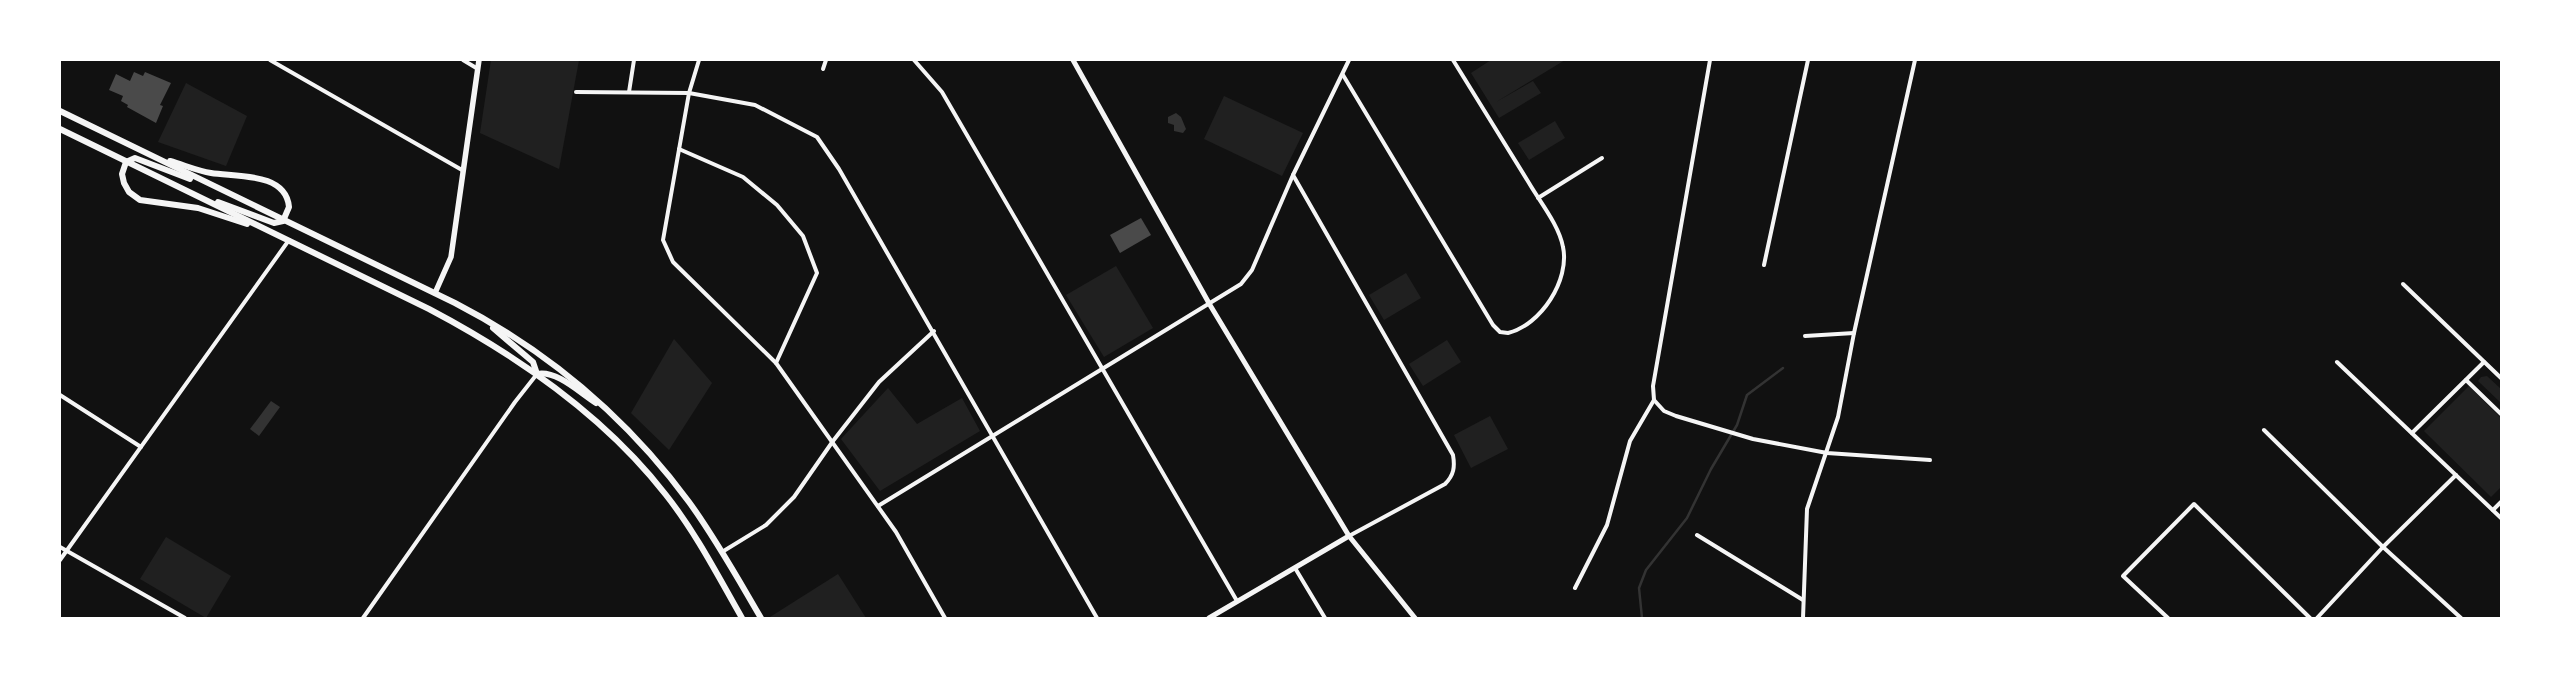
<svg xmlns="http://www.w3.org/2000/svg" width="2561" height="678" font-family="'Public Sans',sans-serif">
	<style>
		.green { fill: #202020 }
		.water { fill: #333 }
		.lines { fill: none; stroke-linecap: round; stroke-linejoin: round }
		.stream { stroke: #333; stroke-width: 2.5 }
		.building { fill: #4a4a4a }
		.minor { stroke: #f5f5f5; stroke-width: 4 }
		.tertiary { stroke: #f5f5f5; stroke-width: 5 }
		.secondary { stroke: #f5f5f5; stroke-width: 5.5 }
		.trunk { stroke: #f5f5f5; stroke-width: 6 }
	</style>
	<rect width="100%" height="100%" fill="#111"/>
	<g class="green">
		<polygon points="491,60 579,60 559,169 480,133"/>
		<polygon points="1491,60 1565,60 1496,102 1533,81 1541,93 1499,118 1471,73"/>
		<polygon points="186,83 247,116 226,166 158,142"/>
		<polygon points="1224,96 1303,133 1282,176 1204,139"/>
		<polygon points="1555,121 1565,138 1529,160 1518,143"/>
		<polygon points="1116,266 1153,328 1104,357 1066,295"/>
		<polygon points="1406,273 1421,298 1384,320 1369,295"/>
		<polygon points="674,339 712,383 669,450 631,413"/>
		<polygon points="1447,340 1461,362 1423,386 1409,364"/>
		<polygon points="2487,376 2501,389 2501,403 2478,381 2481,377"/>
		<polygon points="2469,386 2501,418 2501,487 2491,497 2424,431"/>
		<polygon points="888,388 917,424 962,398 980,431 880,491 841,439"/>
		<polygon points="1490,416 1508,449 1471,468 1454,435"/>
		<polygon points="166,537 231,576 206,618 140,579"/>
		<polygon points="838,574 866,618 771,618 770,617"/>
	</g>
	<g class="water">
		<polygon points="1176,113 1181,117 1186,129 1183,133 1174,131 1174,125 1168,123 1168,117"/>
		<polygon points="271,401 280,407 259,436 250,429"/>
	</g>
	<g class="lines">
		<polyline class="stream" points="1642,618 1639,588 1646,570 1687,518 1711,469 1737,425 1747,395 1783,368"/>
	</g>
	<g class="building">
		<polygon points="134,72 143,76 145,72 171,83 160,105 163,106 156,123 127,107 128,105 121,101 123,96 109,90 116,74 130,81"/>
		<polygon points="1141,218 1151,235 1120,253 1110,235"/>
	</g>
	<g class="lines">
		<g class="minor">
			<polyline points="270,60 462,170"/>
			<polyline points="463,60 478,69"/>
			<polyline points="699,60 689,93 663,240 673,262 776,363 896,532 945,618"/>
			<polyline points="914,60 942,92 1237,601"/>
			<polyline points="823,69 826,60"/>
			<path d="M1343 75 1493 325 1500 332 1508 333C1541 325 1570 280 1563 247 1559 225 1540 202 1529 183 1504 142 1478 101 1453 60"/>
			<polyline points="576,92 689,93 755,105 817,137 839,169 1097,618"/>
			<polyline points="629,92 634,60"/>
			<polyline points="679,149 743,177 777,205 803,236 817,273 776,363"/>
			<path d="M1293 175 1453 455C1455 467 1454 475 1445 484L1349 536"/>
			<polyline points="1538,198 1602,158"/>
			<polyline points="1764,265 1808,60"/>
			<polyline points="2403,284 2501,378"/>
			<polyline points="1805,336 1854,333"/>
			<polyline points="2337,362 2501,518"/>
			<polyline points="2466,380 2501,414"/>
			<polyline points="60,395 141,447"/>
			<polyline points="1654,400 1664,411 1676,416 1753,439 1827,453 1930,460"/>
			<polyline points="2264,430 2383,547 2461,618"/>
			<polyline points="2412,433 2484,362"/>
			<polyline points="878,506 1241,284 1252,270 1293,175 1349,60"/>
			<polyline points="2493,510 2501,502"/>
			<polyline points="1697,535 1803,600"/>
			<polyline points="60,547 185,618"/>
			<polyline points="722,552 766,525 794,497 833,441 879,382 934,331"/>
			<polyline points="60,560 289,240"/>
			<polyline points="1295,568 1325,618"/>
			<polyline points="1575,588 1607,525 1630,441 1654,400 1653,386 1710,60"/>
			<polyline points="363,618 515,402 537,374"/>
			<polyline points="1803,618 1807,509 1838,417 1854,333 1915,60"/>
			<polyline points="2168,618 2123,576 2194,504 2310,618"/>
			<polyline points="2317,618 2383,547 2456,475"/>
		</g>
		<g class="tertiary">
			<polyline points="1073,60 1210,305 1349,536 1415,618"/>
			<polyline points="1209,618 1349,536"/>
		</g>
		<polyline class="secondary" points="435,293 451,257 479,60"/>
		<g class="trunk">
			<path d="M60 111 455 303C548 351 627 418 689 502 716 539 738 579 761 618"/>
			<path d="M60 129 429 309C518 356 604 415 666 495 696 533 718 576 742 618"/>
			<path d="M170 161C184 165 198 171 211 173 236 177 286 172 289 207L283 221 274 223 218 202"/>
			<polyline points="190,179 135,158 126,162 122,174 124,183 129,192 140,200 198,208 247,224"/>
			<polyline points="493,328 533,362 537,374"/>
			<path d="M537 374C557 370 580 393 596 403"/>
		</g>
	</g>
	<rect width="2561" height="678" fill="none" stroke="#ffffff" stroke-width="122"/>
</svg>
